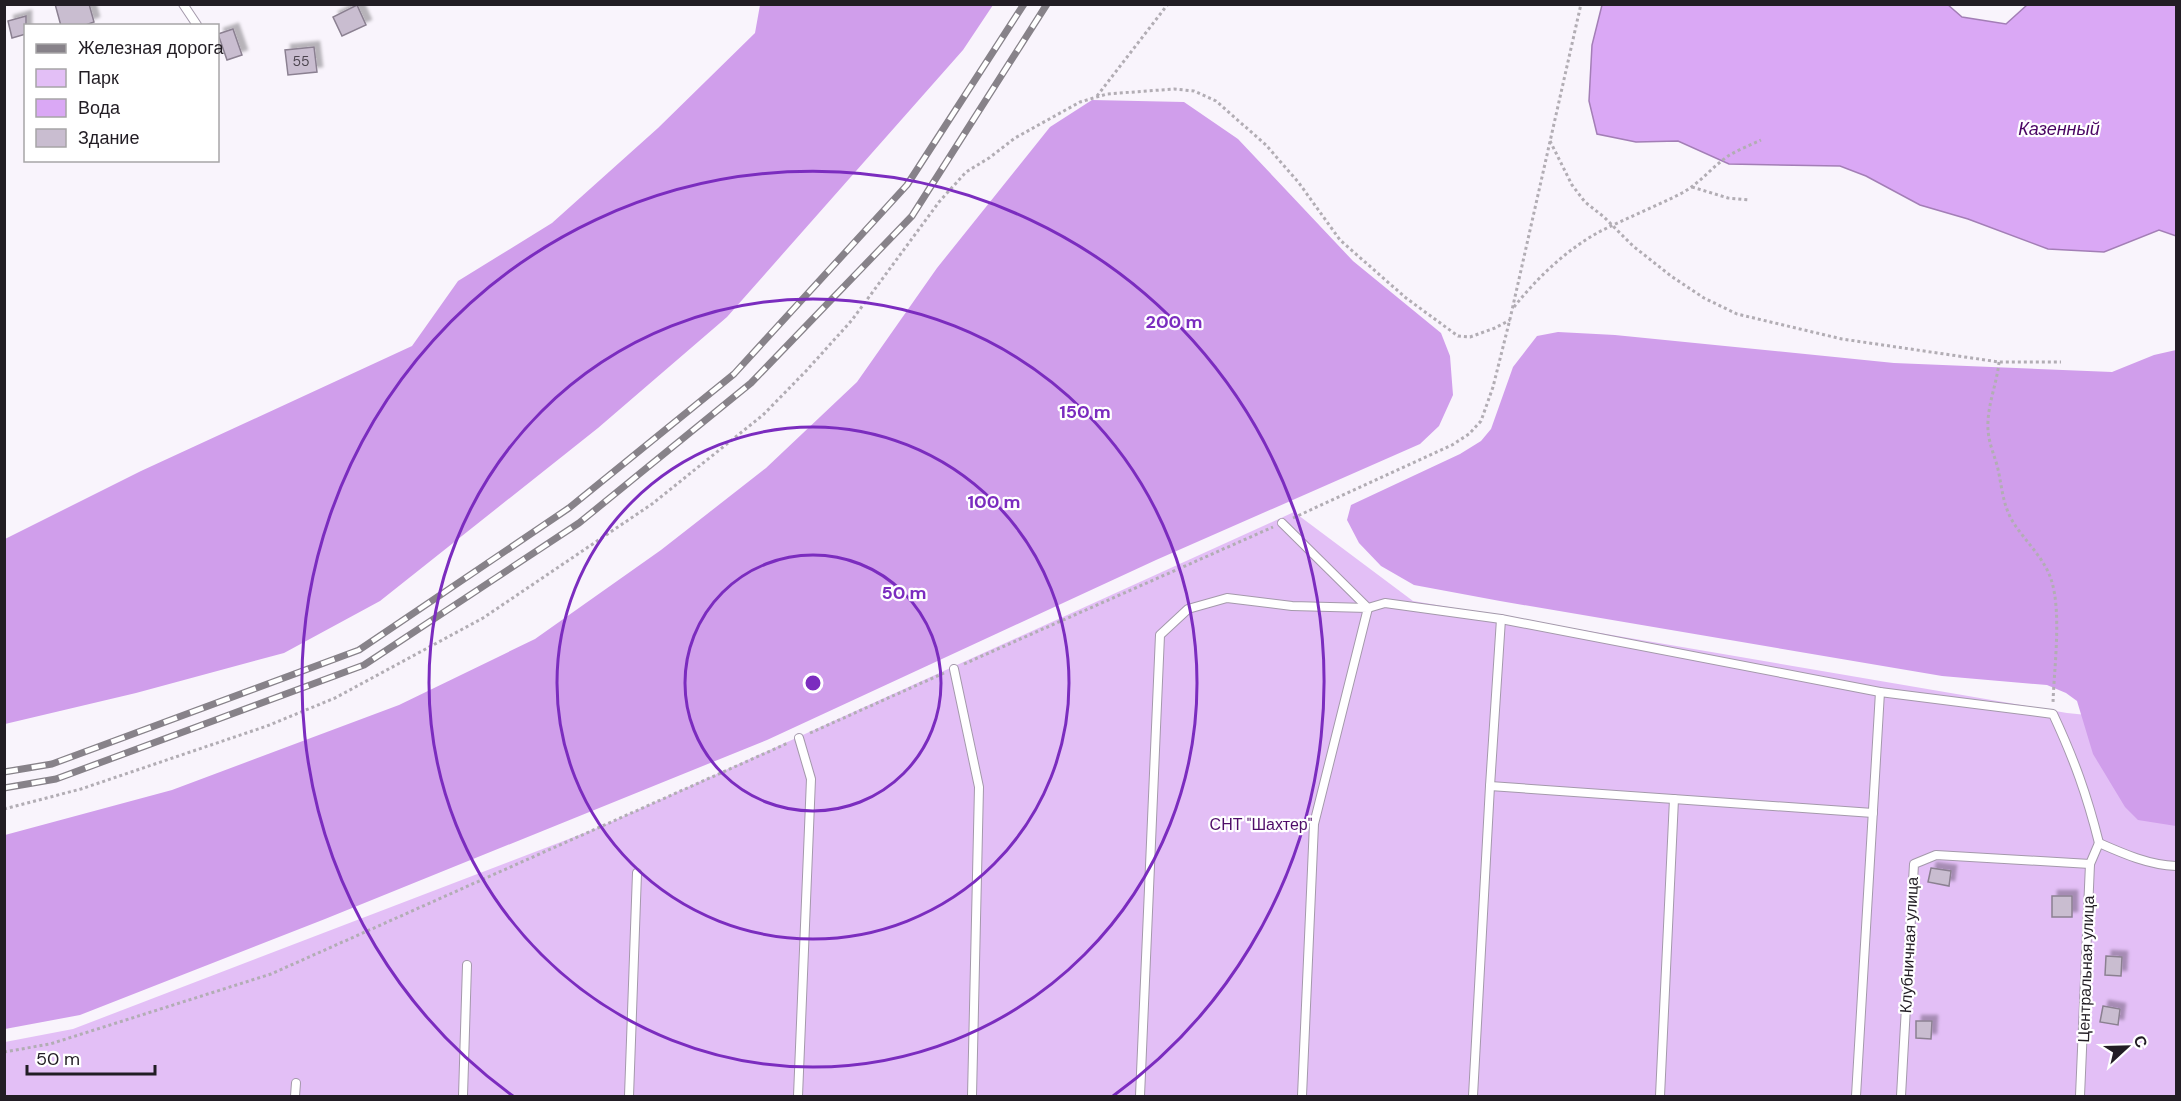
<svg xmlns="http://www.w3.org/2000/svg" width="2181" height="1101" font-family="'DM Sans',sans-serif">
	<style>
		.green { fill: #e3bff6 }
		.forest { fill: #d09eeb }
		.water { fill: #daa8f5; stroke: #a37eb6; stroke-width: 1.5 }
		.building { fill: #c9bdd0; stroke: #8b8091; stroke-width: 1.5; filter: url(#shadow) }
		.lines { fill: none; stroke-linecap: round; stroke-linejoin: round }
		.service-casing { stroke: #a499ab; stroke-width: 10 }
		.path { stroke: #b2adb4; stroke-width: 3; stroke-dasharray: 3 3; stroke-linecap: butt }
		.service { stroke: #fff; stroke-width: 8 }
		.rail-casing { stroke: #878289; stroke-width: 7 }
		.rail { stroke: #fff; stroke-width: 4.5; stroke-dasharray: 14; stroke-linecap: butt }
		.ring { fill: none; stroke: #7b2cbf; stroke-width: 3 }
		.labels { text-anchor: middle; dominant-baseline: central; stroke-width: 4.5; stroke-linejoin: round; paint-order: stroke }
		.number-label { font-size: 14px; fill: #4c454f }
		.park-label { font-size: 16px; fill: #4f0d69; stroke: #fff }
		.street-label { font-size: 16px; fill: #221d24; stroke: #fff }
		.water-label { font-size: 18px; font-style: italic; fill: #4b0664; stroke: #fff }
		.centre { fill: #7b2cbf; stroke: #fff; stroke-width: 3 }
		.ring-label { font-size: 18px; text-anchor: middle; font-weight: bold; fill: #7b2cbf; stroke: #fff; stroke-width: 4.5; stroke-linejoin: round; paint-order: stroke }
	</style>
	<defs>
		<filter id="shadow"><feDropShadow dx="5.5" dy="-5.5" stdDeviation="1.5" flood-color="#0004"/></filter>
	</defs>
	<rect width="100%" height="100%" fill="#f9f4fc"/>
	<polygon class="green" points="1294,512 1413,601 2067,713 2176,724 2176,1096 5,1096 5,1042 73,1029 600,827"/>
	<g class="forest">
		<polygon points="760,5 993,5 963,50 727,317 598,428 380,601 284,653 136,693 5,724 5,539 141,471 412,346 458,281 552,223 658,128 755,33"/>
		<polygon points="1092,100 1184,102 1238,139 1353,261 1441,333 1450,356 1453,395 1439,426 1420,444 1156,560 767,740 325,919 80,1015 5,1029 5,835 172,790 399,705 535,639 661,550 766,468 857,382 937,268 1050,127"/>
		<polygon points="1558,332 1615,335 1894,363 2112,372 2154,355 2176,350 2176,826 2138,820 2125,807 2093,754 2077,701 2066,693 2047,685 1942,676 1500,601 1414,585 1381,566 1359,543 1347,520 1351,505 1460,454 1481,441 1491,429 1513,367 1537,336"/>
	</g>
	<polygon class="water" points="1947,4 1962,17 2006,24 2027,5 2176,5 2176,236 2159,230 2104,252 2048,249 1968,219 1920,205 1866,176 1840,166 1729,164 1678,141 1636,142 1597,134 1589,101 1592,45 1602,5"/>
	<g class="building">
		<polygon points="55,4 89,4 94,22 83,26 61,26"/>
		<polygon points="357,5 366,25 342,36 333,17"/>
		<polygon points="26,16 26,34 12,38 8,21"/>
		<polygon points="233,29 242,55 227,60 218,34"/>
		<polygon points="314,47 317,72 288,75 285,50"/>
		<polygon points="1931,868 1951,871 1949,886 1928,882"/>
		<rect x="2052" y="896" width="20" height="21"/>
		<polygon points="2106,956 2122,957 2121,976 2105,975"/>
		<polygon points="2103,1006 2120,1009 2118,1025 2100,1022"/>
		<polygon points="1916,1021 1932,1021 1931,1039 1916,1038"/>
	</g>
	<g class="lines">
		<defs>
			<g id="service">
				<polyline points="183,4 197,25"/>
				<path d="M1282 523 1368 608 1385 603 1501 619 1880 692 2053 714C2074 759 2087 795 2099 843"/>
				<polyline points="954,669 979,787 972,1096"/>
				<polyline points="1490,786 1873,813"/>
				<path d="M2099 843C2124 854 2149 865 2176 866"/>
				<polyline points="295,1096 296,1083"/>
				<polyline points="463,1096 467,965"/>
				<polyline points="629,1096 637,873"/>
				<polyline points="798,1096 811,779 799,738"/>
				<polyline points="1140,1096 1160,635 1188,609 1227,598 1292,606 1368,608 1314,824 1302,1096"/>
				<polyline points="1473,1096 1490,786 1501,619"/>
				<polyline points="1660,1096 1674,799"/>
				<polyline points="1856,1096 1880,692"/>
				<polyline points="1901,1096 1914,864 1936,855 2090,864"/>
				<polyline points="2080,1096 2090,864 2099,843"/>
			</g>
		</defs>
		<use href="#service" class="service-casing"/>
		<g class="path">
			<polyline points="1097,96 1168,4"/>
			<polyline points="1550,141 1572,185 1585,202 1604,217 1633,246 1671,276 1704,298 1737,314 1842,339 1999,362 2061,362"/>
			<polyline points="1692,187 1728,198 1750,200"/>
			<path d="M1514 307C1537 278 1566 250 1599 232 1626 218 1655 207 1682 193 1700 183 1711 168 1728 156 1738 150 1750 145 1761 140"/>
			<path d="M1999 362C1997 382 1989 401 1988 421 1987 438 1992 449 1997 465 2002 485 2002 504 2013 522 2025 541 2044 558 2051 579 2062 612 2054 668 2053 703"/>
			<polyline points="1293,518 1452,445 1469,434 1481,421 1493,387 1510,319 1581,4"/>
			<polyline points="964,664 1273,527"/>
			<polyline points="810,733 944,673"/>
			<polyline points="4,809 81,789 267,726 335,698 483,618 652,504 763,415 806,371 852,320 939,202 966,172 989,158 1015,138 1080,102 1107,94 1174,89 1194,91 1216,101 1266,145 1299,183 1340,240 1406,298 1458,336 1470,337 1495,328 1510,320"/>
			<polyline points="4,1052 50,1044 271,974 788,743"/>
		</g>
		<use href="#service" class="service"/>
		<defs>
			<g id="rail">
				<polyline points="4,772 52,764 359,650 569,508 734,374 907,185 1024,4"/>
				<polyline points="4,788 56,779 364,665 579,523 751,383 912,216 1047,4"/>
			</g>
		</defs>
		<use href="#rail" class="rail-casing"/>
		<use href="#rail" class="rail"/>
	</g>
	<g class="ring">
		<circle cx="813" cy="683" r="128"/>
		<circle cx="813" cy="683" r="256"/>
		<circle cx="813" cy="683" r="384"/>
		<path d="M513 1096A511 511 0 1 1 1113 1096"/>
	</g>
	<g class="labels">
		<g class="number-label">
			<text x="301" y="61">55</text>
		</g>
		<g class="park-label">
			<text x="1261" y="824">СНТ "Шахтер"</text>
		</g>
		<g class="street-label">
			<text transform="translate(1909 945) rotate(-87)">Клубничная улица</text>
			<text transform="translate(2086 969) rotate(-88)">Центральная улица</text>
		</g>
		<g class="water-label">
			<text x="2059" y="129">Казенный</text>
		</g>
	</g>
	<circle cx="813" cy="683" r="9" class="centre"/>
	<g class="ring-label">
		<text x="1174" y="328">200 m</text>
		<text x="1085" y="418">150 m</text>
		<text x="994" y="508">100 m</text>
		<text x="904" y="599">50 m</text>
	</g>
	<rect width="2181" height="1101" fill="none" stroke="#221d24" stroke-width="12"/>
	<rect x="24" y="24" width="195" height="138" fill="#ffffff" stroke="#a7a5a7" stroke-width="1.5"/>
	<rect x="36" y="44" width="30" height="9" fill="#878289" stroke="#a7a5a7" stroke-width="1.5"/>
	<text x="78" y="54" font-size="18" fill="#221d24">Железная дорога</text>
	<rect x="36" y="69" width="30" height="18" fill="#e3bff6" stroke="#a7a5a7" stroke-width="1.5"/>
	<text x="78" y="84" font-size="18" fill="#221d24">Парк</text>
	<rect x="36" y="99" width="30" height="18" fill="#daa8f5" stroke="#a7a5a7" stroke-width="1.5"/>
	<text x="78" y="114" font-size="18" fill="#221d24">Вода</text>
	<rect x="36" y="129" width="30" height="18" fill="#c9bdd0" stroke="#a7a5a7" stroke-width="1.5"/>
	<text x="78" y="144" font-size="18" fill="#221d24">Здание</text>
	<g transform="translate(2127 1047) rotate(68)" stroke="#ffffff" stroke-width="4.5" paint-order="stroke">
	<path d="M0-4.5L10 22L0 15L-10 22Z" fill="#221d24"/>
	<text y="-9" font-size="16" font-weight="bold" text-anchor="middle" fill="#221d24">С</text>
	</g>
	<path d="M27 1065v9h128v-9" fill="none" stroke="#221d24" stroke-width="3"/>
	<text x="36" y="1065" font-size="18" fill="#221d24" stroke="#ffffff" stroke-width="4.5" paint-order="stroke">50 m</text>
</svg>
